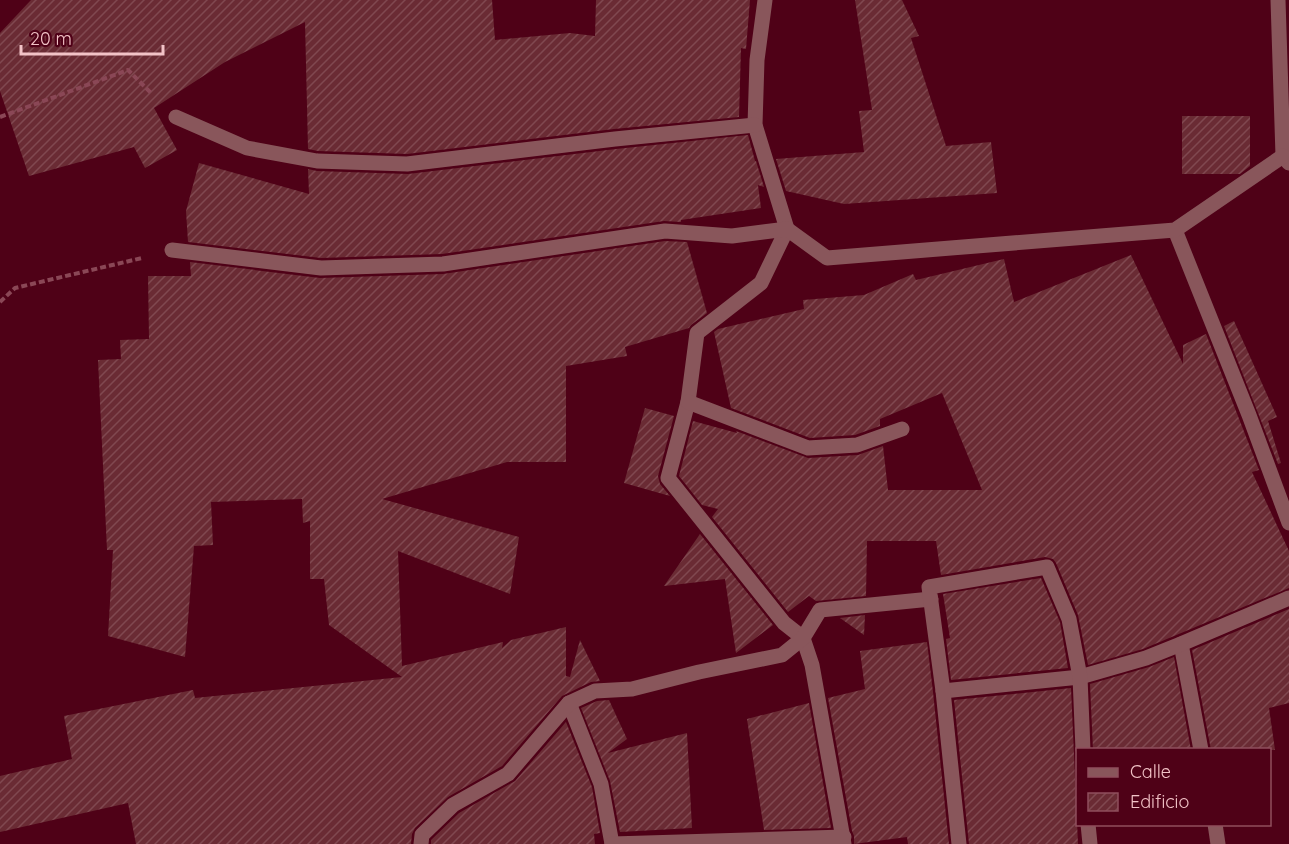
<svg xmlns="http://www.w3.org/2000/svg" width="1289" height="844" font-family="Quicksand,sans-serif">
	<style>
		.building { fill: url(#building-hatch) }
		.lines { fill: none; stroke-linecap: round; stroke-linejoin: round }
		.path { stroke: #8a4756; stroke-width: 4; stroke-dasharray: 6 3; stroke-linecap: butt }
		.minor { stroke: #89565b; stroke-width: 15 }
	</style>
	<defs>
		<pattern id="building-hatch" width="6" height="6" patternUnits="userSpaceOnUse" patternTransform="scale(1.5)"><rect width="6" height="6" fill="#6a2b34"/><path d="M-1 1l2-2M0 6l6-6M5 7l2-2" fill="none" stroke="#804850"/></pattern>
	</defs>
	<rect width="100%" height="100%" fill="#4f0117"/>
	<g class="building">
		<polygon points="31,0 492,0 495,40 570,33 595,36 596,0 750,0 746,49 741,48 739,117 614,129 407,154 318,151 308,149 305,22 225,62 154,108 177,150 145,168 134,147 29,176 0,91 0,33"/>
		<polygon points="855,0 902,0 919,36 911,38 946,146 991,142 997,193 844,204 786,191 776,159 864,152 859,111 872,110"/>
		<polygon points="1182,116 1250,116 1250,166 1240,174 1182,174"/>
		<polygon points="748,135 755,161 756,161 764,187 758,185 761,208 681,220 681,222 664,221 442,254 321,258 188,242 186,211 199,163 309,194 308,169 317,171 408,174 616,149"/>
		<polygon points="665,241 687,242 707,313 691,325 689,328 625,347 627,356 566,366 566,462 507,462 382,499 519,537 510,594 398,551 402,666 503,642 502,648 511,640 566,627 566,676 570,677 580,640 600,681 591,682 562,696 502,766 448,797 415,828 412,834 411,844 136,844 128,803 0,832 0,776 72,759 64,716 193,690 195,698 402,677 329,625 324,579 310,579 310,521 303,523 302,499 211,502 213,545 194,546 185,657 108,636 113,550 107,550 98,360 121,359 120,340 149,339 148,276 191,276 190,262 320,278 443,274"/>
		<polygon points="1131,255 1183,364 1183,345 1206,334 1259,470 1252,472 1289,551 1289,588 1143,649 1088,665 1078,615 1056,563 1053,559 1045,557 941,575 936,541 867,541 866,596 816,601 809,596 788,612 712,517 718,509 702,505 679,476 693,421 737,433 736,431 808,458 858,455 883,446 888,490 982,490 942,393 880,419 880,426 855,435 810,438 731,408 714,332 718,329 804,309 803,300 864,295 913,274 916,280 1004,259 1014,302"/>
		<polygon points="1234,321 1277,417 1268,421 1281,463 1278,464 1224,326"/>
		<polygon points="645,408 674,416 658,476 660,484 670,496 624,483"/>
		<polygon points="700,534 773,625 736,653 725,579 664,586"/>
		<polygon points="1041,578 1060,622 1068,668 951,680 946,639 950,638 943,594"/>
		<polygon points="1289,609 1289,703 1269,708 1275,750 1211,750 1192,650"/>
		<polygon points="865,615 864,635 840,618"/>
		<polygon points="927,642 933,692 949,844 908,844 907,837 854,844 854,836 852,831 828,698 865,689 860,651"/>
		<polygon points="1174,657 1191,750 1093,750 1090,684 1149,667"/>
		<polygon points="1071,688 1078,844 969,844 954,700"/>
		<polygon points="609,700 627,739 608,753 687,733 692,828 620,832 610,781 581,708 597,701"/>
		<polygon points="809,703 831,828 764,830 747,719"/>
		<polygon points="566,722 592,787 600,833 594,834 595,844 431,844 431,840 459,813 515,781"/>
	</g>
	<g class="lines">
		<g class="path">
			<polyline points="0,117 128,70 152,94"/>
			<polyline points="0,302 15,288 142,258"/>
		</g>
		<g class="minor">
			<polyline points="765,0 757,60 755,125 787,229 761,283 697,333 688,402 668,478 784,623 803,638 812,665 844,844"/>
			<polyline points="1278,0 1283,156 1289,163"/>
			<polyline points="176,117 247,148 317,161 407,164 615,139 755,125"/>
			<polyline points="1175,230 1249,415 1289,523"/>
			<polyline points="172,250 321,268 443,264 665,231 732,236 787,229 827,258 1175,230 1283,156"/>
			<polyline points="688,402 808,448 857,445 902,429"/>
			<polyline points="1181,644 1201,750"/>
			<polyline points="943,691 1080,677 1146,658 1181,644 1289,598"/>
			<polyline points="569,703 601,784 612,844"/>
			<polyline points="1088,824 1090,844"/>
			<polyline points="1215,824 1218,844"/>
			<polyline points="421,844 422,835 453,805 508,774 569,703 595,691 632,689 699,672 782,655 803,638 820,610 931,599"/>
			<polyline points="612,844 844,837"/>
			<polyline points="959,844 943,691 929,587 1047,567 1069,619 1080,677 1083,750"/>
		</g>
	</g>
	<rect x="1076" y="748" width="195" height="78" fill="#4f0117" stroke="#904f5d" stroke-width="1.5"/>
	<rect x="1088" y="768" width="30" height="9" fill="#89565b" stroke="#904f5d" stroke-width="1.5"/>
	<text x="1130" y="778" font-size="18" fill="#f2c3c7">Calle</text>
	<rect x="1088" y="793" width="30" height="18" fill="url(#building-hatch)" stroke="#904f5d" stroke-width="1.5"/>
	<text x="1130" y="808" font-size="18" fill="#f2c3c7">Edificio</text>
	<path d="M21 45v9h142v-9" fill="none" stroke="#f2c3c7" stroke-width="3"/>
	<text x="30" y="45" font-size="18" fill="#f2c3c7" stroke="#4f0117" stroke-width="4.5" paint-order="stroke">20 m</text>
</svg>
